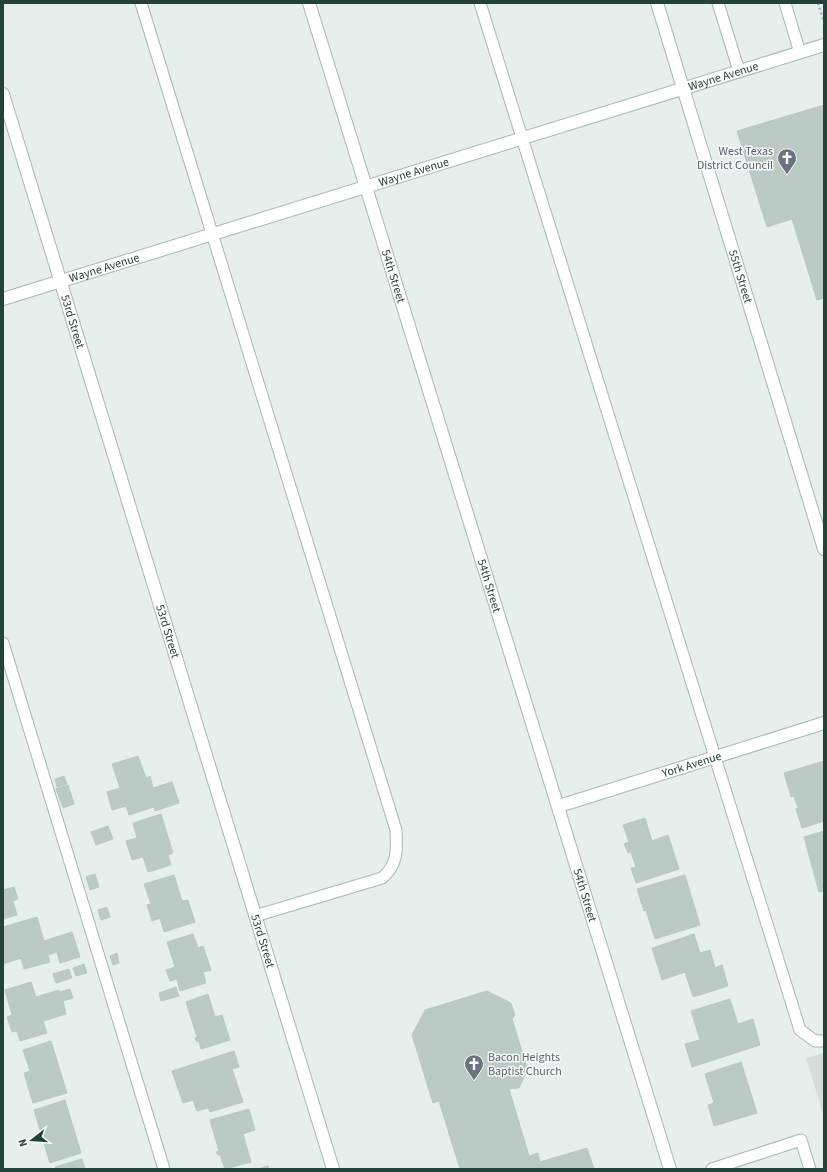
<svg xmlns="http://www.w3.org/2000/svg" width="827" height="1172" font-family="'Source Sans 3',sans-serif">
	<style>
		.built { fill: #d4dfda }
		.building { fill: #bbcac4; stroke: #b8c9c2 }
		.lines { fill: none; stroke-linecap: round; stroke-linejoin: round }
		.service-casing { stroke: #a8b8b2; stroke-width: 13 }
		.minor-casing { stroke: #a8b8b2; stroke-width: 14 }
		.tertiary-casing { stroke: #a8b8b2; stroke-width: 14 }
		.path { stroke: #86b3a5; stroke-width: 2.5; stroke-dasharray: 2 3; stroke-linecap: butt }
		.service { stroke: #fff; stroke-width: 11 }
		.minor { stroke: #fff; stroke-width: 12 }
		.tertiary { stroke: #fff; stroke-width: 12 }
		.labels { text-anchor: middle; dominant-baseline: central; stroke-width: 3; stroke-linejoin: round; paint-order: stroke }
		.street-label { font-size: 12px; fill: #24423a; stroke: #f7fbf9 }
		.worship-label { font-size: 12px; fill: #5b616d; stroke: #f7fbf9; text-anchor: end }
	</style>
	<rect width="100%" height="100%" fill="#e6efeb"/>
	<polygon class="built" points="824,1053 824,1117 806,1058"/>
	<g class="building">
		<polygon points="824,105 824,298 817,300 792,219 767,227 737,131"/>
		<polygon points="138,756 146,778 150,776 153,788 172,782 179,803 155,811 154,807 129,815 126,806 112,810 107,792 120,788 112,764"/>
		<polygon points="824,761 824,821 802,828 796,809 798,808 794,796 791,797 784,773"/>
		<polygon points="64,776 67,784 57,787 55,779"/>
		<polygon points="68,785 74,804 63,808 56,789"/>
		<polygon points="161,814 173,853 168,855 171,865 148,872 143,857 132,860 126,841 137,838 133,823"/>
		<polygon points="645,818 652,841 668,835 679,869 636,883 631,868 636,867 631,852 628,853 624,844 629,842 623,825"/>
		<polygon points="108,826 113,839 96,845 91,832"/>
		<polygon points="824,831 824,891 819,892 804,837"/>
		<polygon points="95,874 99,887 90,890 86,877"/>
		<polygon points="174,875 182,901 188,900 195,922 164,932 160,918 152,921 147,905 151,904 144,884"/>
		<polygon points="685,875 700,925 655,939 646,910 644,911 637,889"/>
		<polygon points="14,887 18,899 13,901 17,915 3,919 3,890"/>
		<polygon points="107,907 110,917 101,920 98,910"/>
		<polygon points="37,917 44,941 72,932 80,957 60,963 57,952 48,955 50,962 24,969 21,958 3,964 3,927"/>
		<polygon points="193,934 198,948 203,946 211,970 203,972 206,983 180,991 177,979 170,981 166,970 175,967 167,942"/>
		<polygon points="694,934 700,953 710,950 715,968 722,965 728,986 693,997 685,972 662,980 652,948"/>
		<polygon points="117,953 119,963 113,965 110,956"/>
		<polygon points="84,964 87,973 76,976 73,968"/>
		<polygon points="69,969 72,978 56,983 53,974"/>
		<polygon points="31,982 36,997 59,990 59,992 70,989 73,998 63,1001 66,1014 43,1021 47,1033 20,1041 17,1031 12,1032 7,1017 12,1015 5,990"/>
		<polygon points="176,987 179,996 161,1001 159,993"/>
		<polygon points="487,991 511,1003 515,1015 512,1019 529,1074 525,1075 519,1088 509,1089 529,1156 538,1153 540,1162 587,1148 594,1169 460,1169 439,1101 433,1103 412,1035 425,1010"/>
		<polygon points="208,994 215,1017 222,1015 230,1040 201,1049 199,1041 197,1042 195,1038 197,1037 186,1002"/>
		<polygon points="730,999 738,1024 753,1019 760,1045 692,1067 685,1044 700,1040 691,1011"/>
		<polygon points="51,1041 67,1093 33,1103 24,1073 30,1071 23,1050"/>
		<polygon points="234,1051 239,1067 232,1069 243,1102 210,1112 208,1108 197,1111 193,1100 183,1103 172,1071"/>
		<polygon points="741,1062 757,1113 714,1126 708,1105 714,1103 705,1074"/>
		<polygon points="65,1100 81,1153 50,1163 34,1110"/>
		<polygon points="249,1109 255,1130 243,1134 251,1162 225,1169 220,1155 218,1155 216,1152 219,1151 210,1120"/>
		<polygon points="82,1159 85,1169 56,1169 55,1167"/>
		<polygon points="268,1166 269,1169 258,1169"/>
	</g>
	<g class="lines">
		<defs>
			<g id="service">
				<path d="M141 3 396 830C397 849 398 865 382 878L255 916"/>
				<polyline points="480,3 800,1030 815,1041 824,1041"/>
				<polyline points="718,3 739,71"/>
				<polyline points="785,3 800,53"/>
				<polyline points="3,643 164,1169"/>
				<polyline points="712,1169 801,1140 810,1169"/>
			</g>
			<g id="minor">
				<path id="s1" d="M657 3 824 549"/>
				<path id="s2" d="M3 94 333 1169"/>
				<path id="s3" d="M3 299 824 45"/>
				<path id="s4" d="M559 806 824 723"/>
			</g>
			<g id="tertiary">
				<path id="s5" d="M309 3 670 1169"/>
			</g>
		</defs>
		<use href="#service" class="service-casing"/>
		<use href="#minor" class="minor-casing"/>
		<use href="#tertiary" class="tertiary-casing"/>
		<polyline class="path" points="818,3 824,22"/>
		<use href="#service" class="service"/>
		<use href="#minor" class="minor"/>
		<use href="#tertiary" class="tertiary"/>
	</g>
	<defs>
		<symbol id="church-pin" viewBox="-11 -11 22 30"><path d="M0 17L-7.5 6A9.5 9.5 0 1 1 7.5 6Z" fill="#6b7280" stroke="#f7fbf9"/><path d="M-1.2-6h2.4v3.5h3.3v2.4h-3.3V6h-2.4V-.1h-3.3v-2.4h3.3Z" fill="#fff"/></symbol>
	</defs>
	<g fill-rule="evenodd">
		<use href="#church-pin" x="776" y="147" width="22" height="30"/>
		<use href="#church-pin" x="463" y="1053" width="22" height="30"/>
	</g>
	<g class="labels">
		<g class="street-label">
			<text stroke="none"><textPath href="#s3" startOffset="754">Wayne Avenue</textPath></text>
			<text stroke="none"><textPath href="#s3" startOffset="430">Wayne Avenue</textPath></text>
			<text stroke="none"><textPath href="#s3" startOffset="106">Wayne Avenue</textPath></text>
			<text stroke="none"><textPath href="#s5" startOffset="286">54th Street</textPath></text>
			<text stroke="none"><textPath href="#s1" startOffset="286">55th Street</textPath></text>
			<text stroke="none"><textPath href="#s2" startOffset="238">53rd Street</textPath></text>
			<text stroke="none"><textPath href="#s5" startOffset="610">54th Street</textPath></text>
			<text stroke="none"><textPath href="#s2" startOffset="562">53rd Street</textPath></text>
			<text stroke="none"><textPath href="#s4" startOffset="139">York Avenue</textPath></text>
			<text stroke="none"><textPath href="#s5" startOffset="934">54th Street</textPath></text>
			<text stroke="none"><textPath href="#s2" startOffset="886">53rd Street</textPath></text>
		</g>
		<g class="worship-label">
			<text x="773" y="151">West Texas<tspan x="773" dy="14">District Council</tspan></text>
			<text x="488" y="1057" text-anchor="start">Bacon Heights<tspan x="488" dy="14">Baptist Church</tspan></text>
		</g>
	</g>
	<rect width="827" height="1172" fill="none" stroke="#24423a" stroke-width="8"/>
	<g transform="translate(32 1140) rotate(253)" stroke="#f7fbf9" stroke-width="3" paint-order="stroke">
	<path d="M0-3L7 15L0 10L-7 15Z" fill="#24423a"/>
	<text y="-6" font-size="11" font-weight="bold" text-anchor="middle" fill="#24423a">N</text>
	</g>
</svg>
